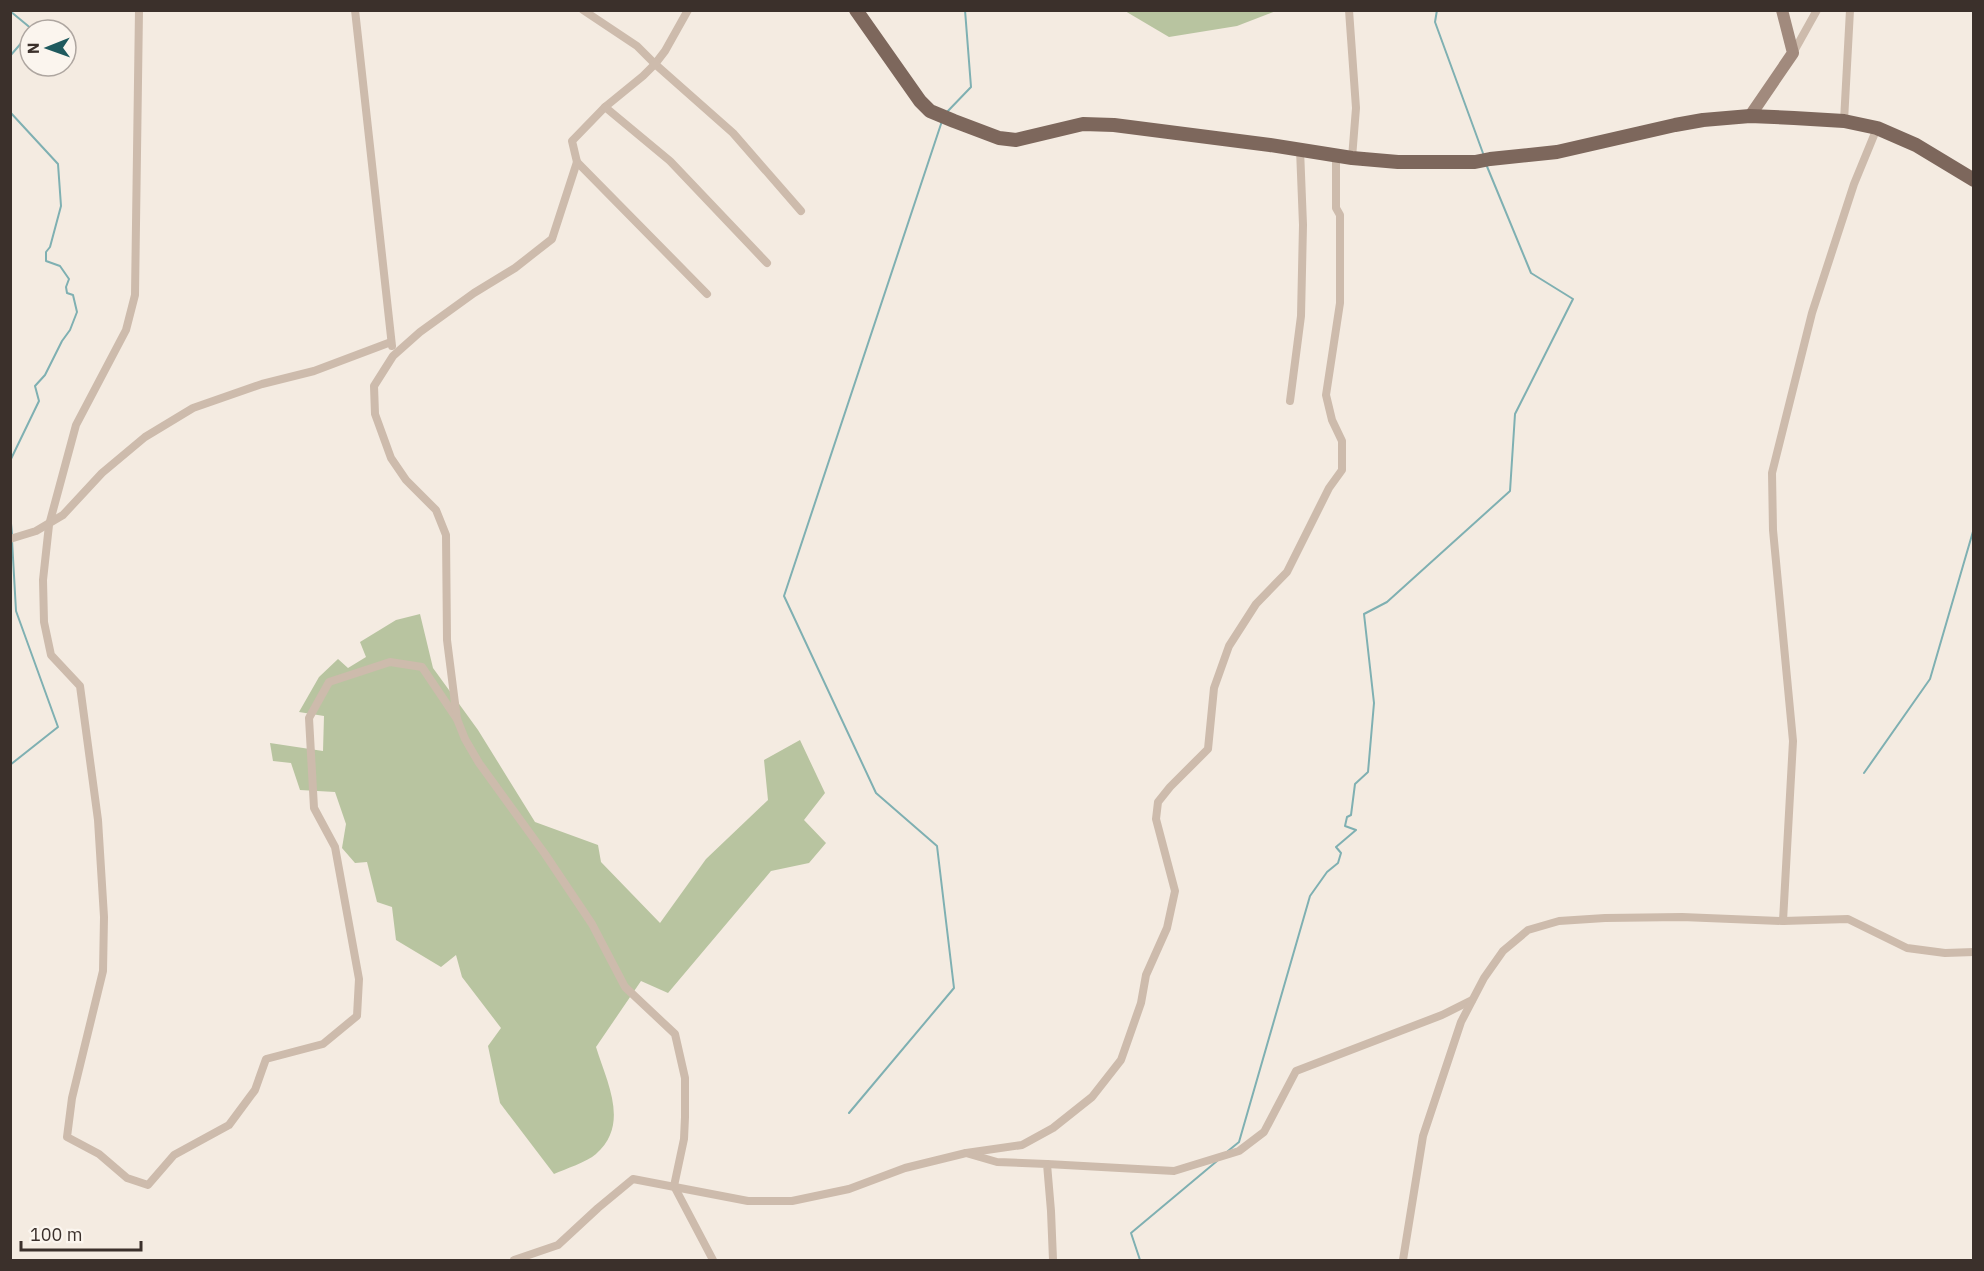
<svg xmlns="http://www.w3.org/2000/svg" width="1984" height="1271" font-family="'IBM Plex Sans',sans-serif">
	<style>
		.green { fill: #b8c4a0 }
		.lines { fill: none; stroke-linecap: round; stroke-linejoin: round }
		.stream { stroke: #7fb0b2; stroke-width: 2 }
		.street { stroke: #cdbbac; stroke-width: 8 }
		.secondary { stroke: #a18a7d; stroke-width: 12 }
		.primary { stroke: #7d675c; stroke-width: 14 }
	</style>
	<rect width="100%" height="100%" fill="#f4ebe1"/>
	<g class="green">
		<polygon points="1125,11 1276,11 1237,26 1169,37"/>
		<path d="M420 614 433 668 478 730 535 822 598 845 601 862 660 923 706 859 768 800 764 760 800 740 825 793 804 820 826 843 809 863 771 871 668 993 641 981 596 1047C607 1083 630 1124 596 1154 587 1162 565 1169 554 1174L500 1103 488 1046 501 1028 462 977 456 955 441 967 396 940 392 907 377 902 367 862 355 863 342 848 346 824 335 792 300 790 291 763 273 761 270 743 323 751 324 716 299 712 319 677 338 659 348 668 366 657 360 642 396 620Z"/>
	</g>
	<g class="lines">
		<g class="stream">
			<polyline points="1437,10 1435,22 1484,156"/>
			<polyline points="10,11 33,30"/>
			<polyline points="10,56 30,33"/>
			<polyline points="10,112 58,164 61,206 50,247 46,252 46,261 60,266 69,279 66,287 67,293 73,295 77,312 70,330 62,341 45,375 35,386 39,401 10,461"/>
			<polyline points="946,113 971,87 965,10"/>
			<polyline points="10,513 12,534"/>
			<polyline points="10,765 58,727 16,611 12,540"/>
			<polyline points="1864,773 1930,679 1974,528"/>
			<polyline points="849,1113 954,988 937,846 876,793 784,596 942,121"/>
			<polyline points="1228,1151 1239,1142 1310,896 1327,872 1338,863 1341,853 1336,847 1356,830 1345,826 1347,817 1351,815 1355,784 1368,772 1374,703 1364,614 1387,602 1510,491 1515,414 1573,299 1531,273 1486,164"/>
			<polyline points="1140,1260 1131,1233 1217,1161"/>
		</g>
		<g class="street">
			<polyline points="139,10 135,295 126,330 76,425 49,525 43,580 44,622 51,655 80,686 98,820 104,917 103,971 72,1098 67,1137 99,1154 127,1178 148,1185 174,1155 229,1125 255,1090 266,1059 323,1044 357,1016 359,979 335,847 314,808 309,718 329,682 390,662 422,667 457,719"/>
			<polyline points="355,10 392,346"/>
			<polyline points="583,10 637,46 655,64 733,133 801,211"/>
			<polyline points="688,10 665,51 655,64 643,76 605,107 572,141 577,162 707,294"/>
			<polyline points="1349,10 1356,108 1352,158"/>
			<polyline points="1793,53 1817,10"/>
			<polyline points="605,107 670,161 767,263"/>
			<polyline points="1844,121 1850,10"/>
			<polyline points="577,162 552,239 515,268 474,293 420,332 393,356 374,386 375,414 391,458 406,480 436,510 446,535 447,640 457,719 465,739 479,763 545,854 592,924 625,987 675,1034 685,1078 685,1117 684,1139 674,1186 713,1260"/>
			<polyline points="1290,401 1301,316 1303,225 1300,149"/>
			<polyline points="10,539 36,531 63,515 102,473 145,437 193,408 262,384 314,371 391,342"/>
			<polyline points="1783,921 1793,741 1773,530 1772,473 1812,313 1854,184 1877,128"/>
			<polyline points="966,1153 1022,1145 1053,1128 1092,1097 1121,1060 1141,1003 1146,975 1167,928 1175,891 1156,819 1158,802 1170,787 1208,749 1214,688 1229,646 1256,604 1287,572 1329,488 1342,470 1342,441 1332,420 1326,395 1340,303 1340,215 1336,208 1336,154"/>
			<polyline points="1047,1164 1174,1171 1239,1151 1264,1132 1296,1071 1442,1015 1472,1000"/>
			<polyline points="514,1260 558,1245 598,1208 633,1179 748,1201 792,1201 849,1189 905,1168 966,1153 997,1162 1047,1164 1051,1211 1053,1260"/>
			<polyline points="1403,1260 1423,1136 1461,1022 1484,978 1503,951 1528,930 1559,921 1605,918 1682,917 1783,921 1848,919 1907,948 1945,953 1974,952"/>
		</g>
		<polyline class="secondary" points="1750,116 1793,53 1782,10"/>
		<polyline class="primary" points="856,10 920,101 930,111 954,121 999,138 1016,140 1083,124 1114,125 1270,145 1352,158 1398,162 1475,162 1490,159 1557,152 1675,125 1703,120 1750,116 1794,118 1844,121 1877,128 1916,145 1974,180"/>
	</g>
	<rect width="1984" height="1271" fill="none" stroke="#3b302b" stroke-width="24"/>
	<g transform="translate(48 48) rotate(269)"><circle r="28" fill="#fbf5ee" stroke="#aea6a0" stroke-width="1.5"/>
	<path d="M0-4.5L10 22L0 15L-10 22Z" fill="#1f5a5e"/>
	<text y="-9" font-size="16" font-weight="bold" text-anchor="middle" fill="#3b302b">N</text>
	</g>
	<path d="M21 1241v9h120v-9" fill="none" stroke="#3b302b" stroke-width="3"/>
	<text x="30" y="1241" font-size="18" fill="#3b302b" stroke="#fbf5ee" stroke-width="4.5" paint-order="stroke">100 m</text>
</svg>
